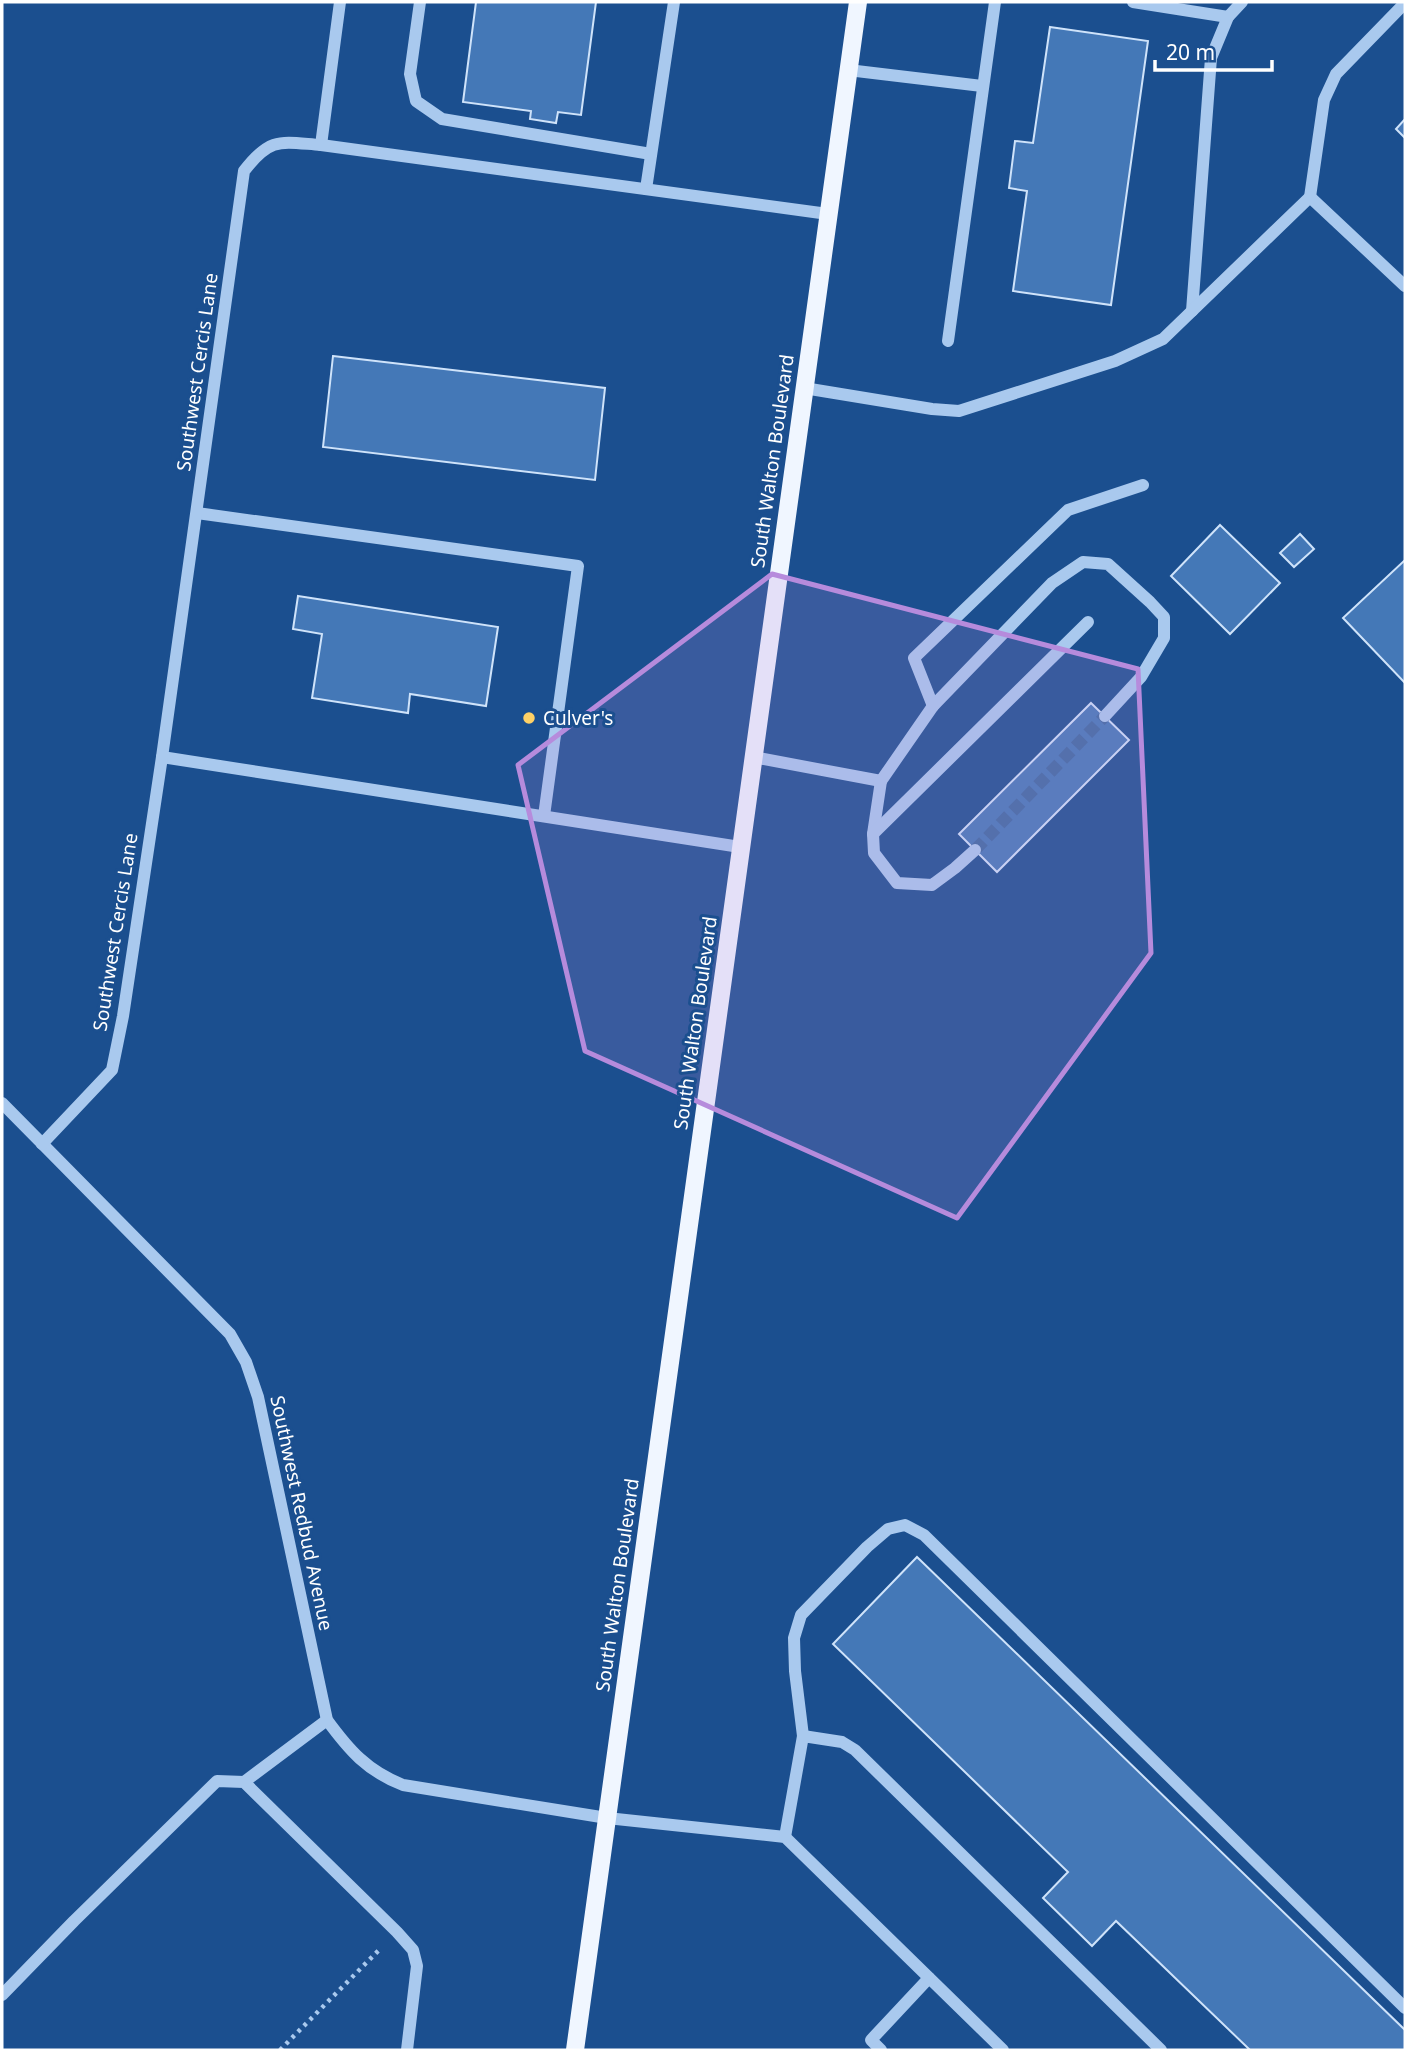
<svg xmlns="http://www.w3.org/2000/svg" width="1407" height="2052" font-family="'Noto Sans',sans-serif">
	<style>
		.building { fill: #4478b7; stroke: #cfe3fa; stroke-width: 2 }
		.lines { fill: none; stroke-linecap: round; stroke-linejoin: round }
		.minor-tunnel { stroke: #3d69a0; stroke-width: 12; stroke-dasharray: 12 6; stroke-linecap: butt }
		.path { stroke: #a9c9ee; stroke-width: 4.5; stroke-dasharray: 3.5 5; stroke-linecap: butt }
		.minor { stroke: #a9c9ee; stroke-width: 12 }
		.major { stroke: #f0f6ff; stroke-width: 18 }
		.marked { fill: #b68bdc; fill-opacity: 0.2; stroke: #b68bdc; stroke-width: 5; stroke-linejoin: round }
		.poi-dot { fill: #ffd166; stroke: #1b4f8f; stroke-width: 2.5 }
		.labels { text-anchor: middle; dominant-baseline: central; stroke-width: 6; stroke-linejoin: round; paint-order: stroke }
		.street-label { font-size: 19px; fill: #fff; stroke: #1b4f8f }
		.poi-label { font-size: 19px; fill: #fff; stroke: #1b4f8f; text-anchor: start }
	</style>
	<rect width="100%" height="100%" fill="#1b4f8f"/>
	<g class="building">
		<polygon points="476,2 596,2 581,115 558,112 556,123 530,119 531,111 463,102"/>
		<polygon points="1050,27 1148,41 1111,305 1013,291 1027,191 1009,188 1015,141 1033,143"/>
		<polygon points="1405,119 1405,138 1396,129"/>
		<polygon points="333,356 605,388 595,480 323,447"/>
		<polygon points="1220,525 1280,583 1230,634 1171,576"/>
		<polygon points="1300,534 1314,549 1294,567 1280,553"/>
		<polygon points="1405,560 1405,683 1343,618"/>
		<polygon points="298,596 498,627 486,706 410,694 408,713 312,698 322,634 293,629"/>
		<polygon points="1091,703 1129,740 997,872 959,834"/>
		<polygon points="917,1557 1405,2030 1405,2050 1250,2050 1116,1921 1092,1946 1043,1898 1068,1872 833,1644"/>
	</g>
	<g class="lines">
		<polyline class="minor-tunnel" points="975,850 1105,716"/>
		<polyline class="path" points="280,2050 380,1949"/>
		<g class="minor">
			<polyline points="420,2 410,74 416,101 442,119 651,154"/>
			<polyline points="1133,2 1228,17"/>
			<polyline points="848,70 982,86"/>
			<polyline points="321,145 340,2"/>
			<polyline points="646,189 674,2"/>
			<polyline points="1310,197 1324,100 1336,74 1405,3"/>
			<polyline points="1192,311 1211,58 1228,17 1242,2"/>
			<polyline points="948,341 995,2"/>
			<polyline points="804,388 932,409 959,411 1115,361 1163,339 1310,197 1405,286"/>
			<polyline points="197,513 578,566 544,816"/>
			<polyline points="933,706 914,658 1068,510 1143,485"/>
			<polyline points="162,757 740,847"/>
			<polyline points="753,757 881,781 873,834 874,853 897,883 932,885 955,868 975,850"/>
			<polyline points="881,781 933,706 1052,583 1083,562 1108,564 1150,602 1164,617 1164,638 1141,677 1105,716"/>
			<polyline points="873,834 1088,622"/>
			<path d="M2 1103 230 1334 246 1362 258 1397 327 1720C349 1750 367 1771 403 1785L607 1818 785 1837 1003 2050"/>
			<path d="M42 1144 112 1070 123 1016 162 757 244 171C271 136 281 142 321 145L828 214"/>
			<polyline points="803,1736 795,1671 794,1638 801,1615 867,1547 888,1529 905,1525 924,1535 1405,2008"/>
			<polyline points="244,1782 327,1720"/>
			<polyline points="785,1837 803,1736 842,1742 855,1750 1161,2050"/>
			<polyline points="2,1995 74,1921 217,1781 244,1782 397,1932 413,1950 417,1966 407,2050"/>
			<polyline points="881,2050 871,2040 929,1978"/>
		</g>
		<polyline class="major" points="575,2050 858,2"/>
	</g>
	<path class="marked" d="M772 574 1138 669 1151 953 957 1218 585 1051 518 765Z"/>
	<circle class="poi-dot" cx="529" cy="718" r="7"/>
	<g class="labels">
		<g class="street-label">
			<text transform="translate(197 372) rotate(-82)">Southwest Cercis Lane</text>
			<text transform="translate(772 461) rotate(-82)">South Walton Boulevard</text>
			<text transform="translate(115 932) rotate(-81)">Southwest Cercis Lane</text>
			<text transform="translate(695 1023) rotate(-82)">South Walton Boulevard</text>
			<text transform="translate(302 1513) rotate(78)">Southwest Redbud Avenue</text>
			<text transform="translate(617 1585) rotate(-82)">South Walton Boulevard</text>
		</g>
		<g class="poi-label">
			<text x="543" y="718">Culver's</text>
		</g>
	</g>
	<rect width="1407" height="2052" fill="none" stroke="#ffffff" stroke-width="7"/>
	<path d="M1155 60v10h117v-10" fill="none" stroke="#ffffff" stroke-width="3.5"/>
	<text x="1166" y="60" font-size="21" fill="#ffffff" stroke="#1b4f8f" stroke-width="5" paint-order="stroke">20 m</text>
</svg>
